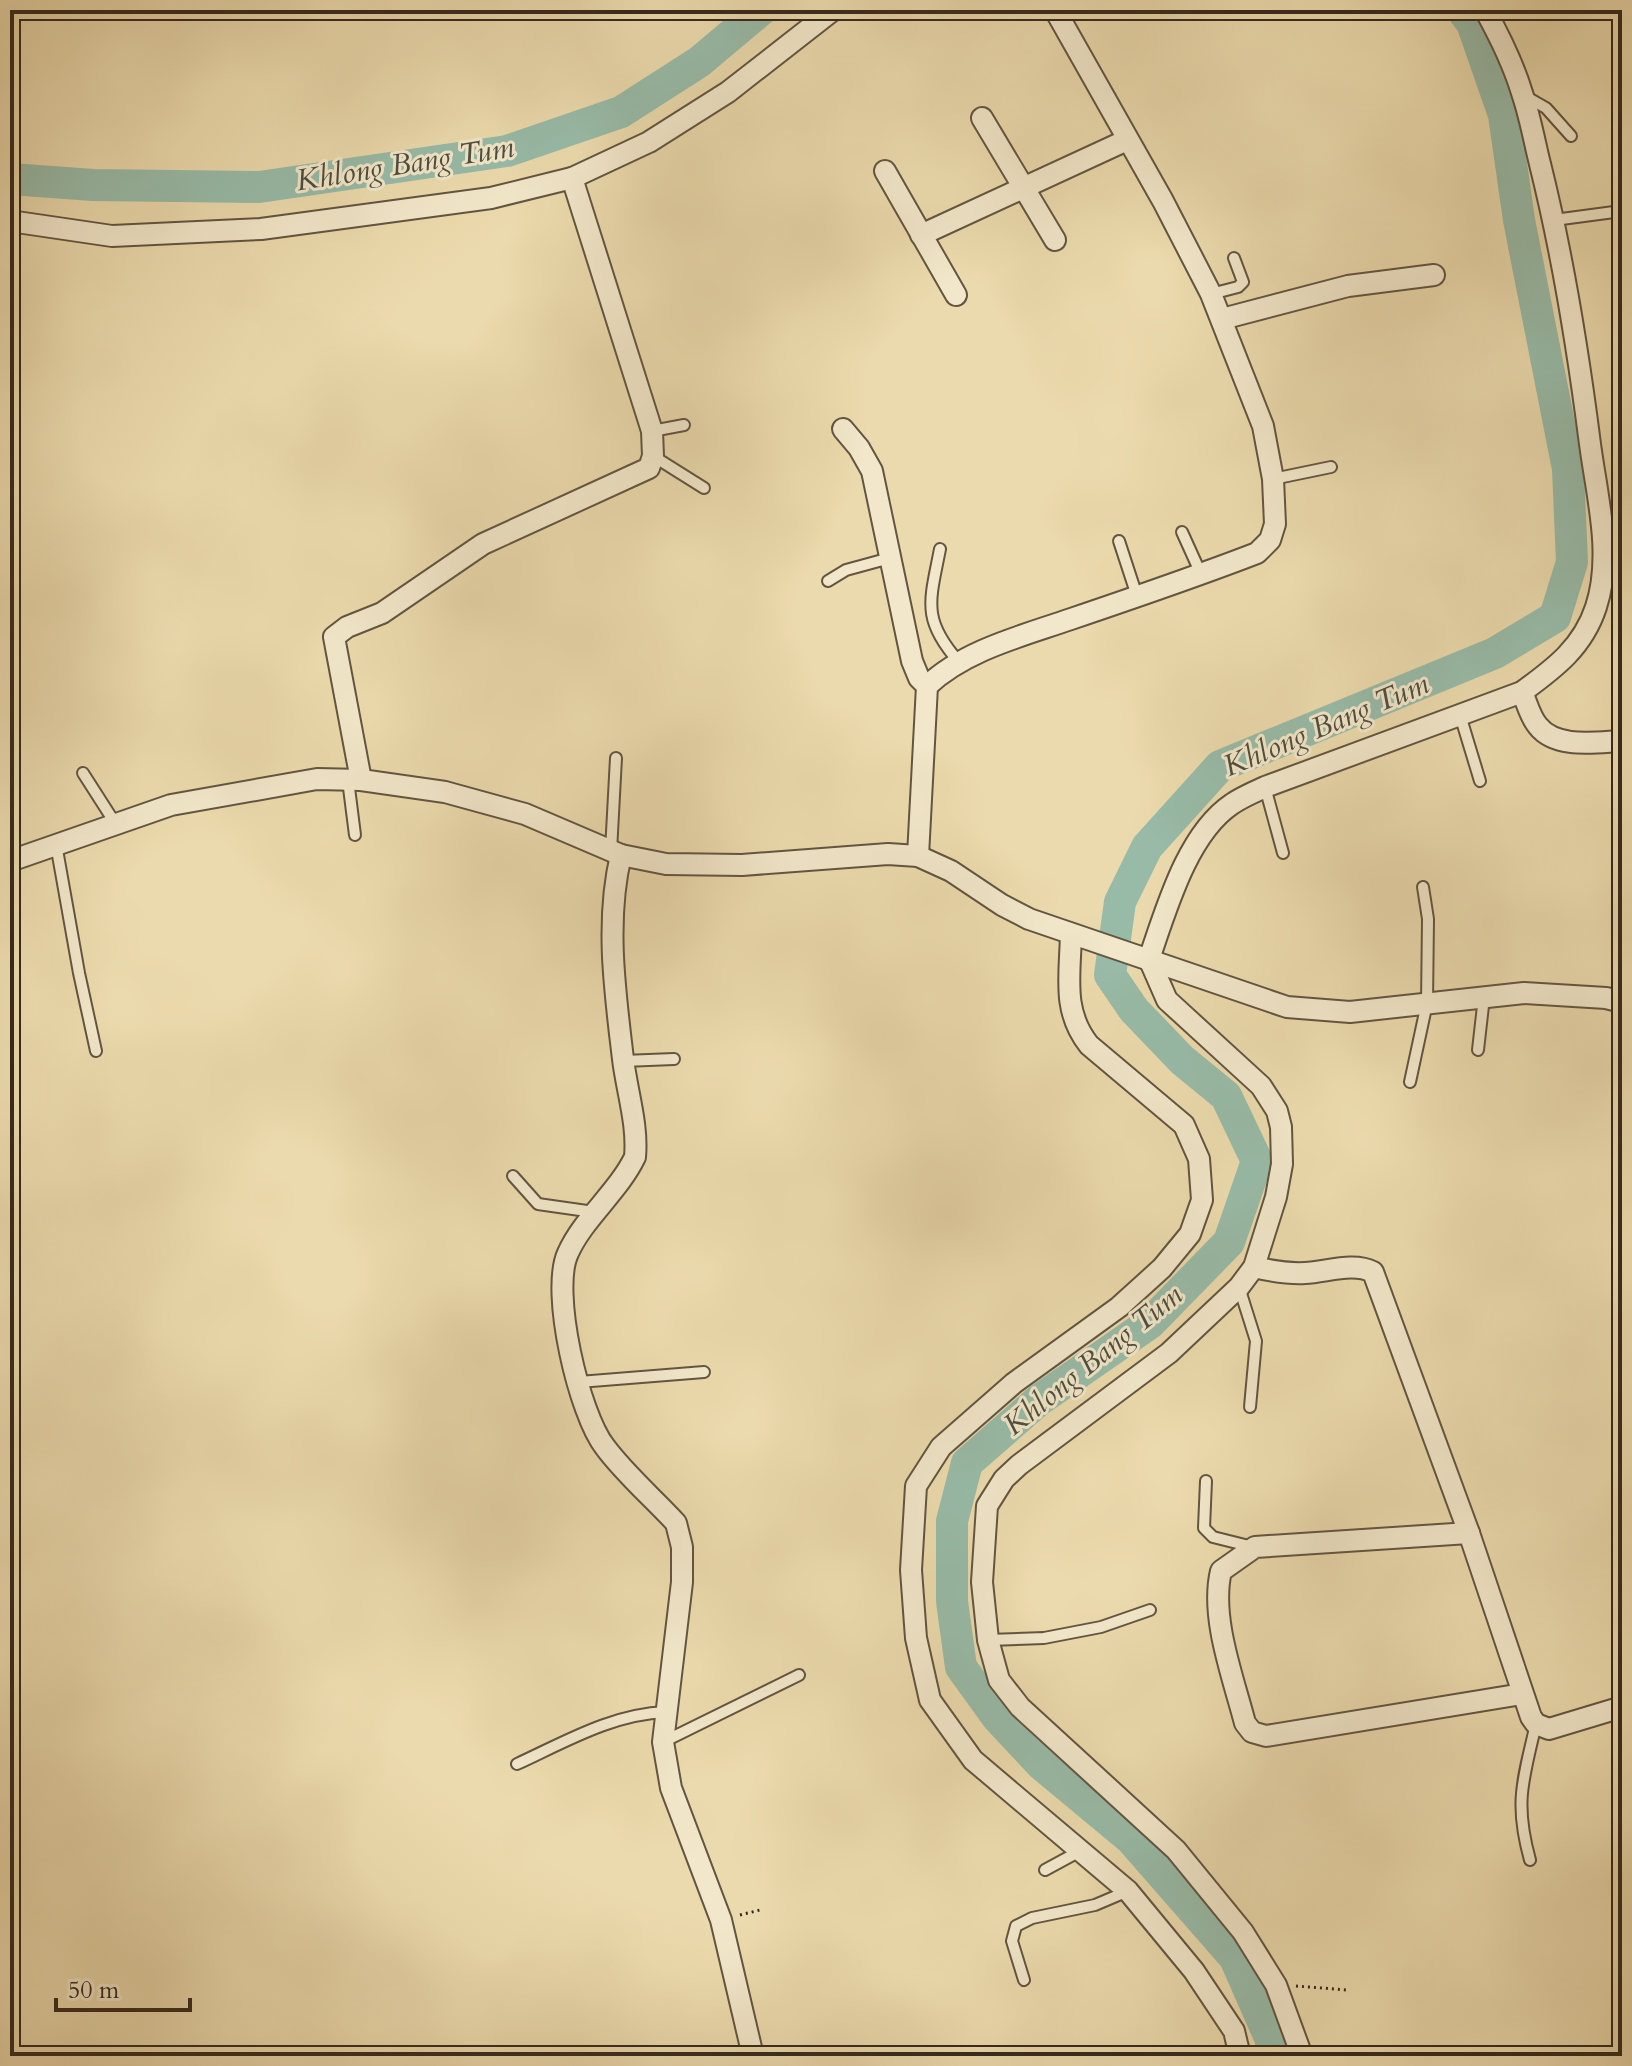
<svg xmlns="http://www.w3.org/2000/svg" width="1632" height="2066" font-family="Cardo,serif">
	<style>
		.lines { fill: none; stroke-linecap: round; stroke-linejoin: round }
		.river { stroke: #98bba8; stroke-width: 32 }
		.service-casing { stroke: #635541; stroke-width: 14 }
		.minor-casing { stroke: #635541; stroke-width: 24 }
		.path { stroke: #36291d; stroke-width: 3; stroke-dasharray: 2 4; stroke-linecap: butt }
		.service { stroke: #f2e7ca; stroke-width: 10 }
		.minor { stroke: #f2e7ca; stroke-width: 20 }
		.labels { text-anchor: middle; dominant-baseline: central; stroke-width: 6; stroke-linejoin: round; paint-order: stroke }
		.water-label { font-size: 30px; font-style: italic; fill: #4e4e40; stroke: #f2e7ca }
	</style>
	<rect width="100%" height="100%" fill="#ebdaad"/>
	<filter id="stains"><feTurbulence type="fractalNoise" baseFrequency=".0025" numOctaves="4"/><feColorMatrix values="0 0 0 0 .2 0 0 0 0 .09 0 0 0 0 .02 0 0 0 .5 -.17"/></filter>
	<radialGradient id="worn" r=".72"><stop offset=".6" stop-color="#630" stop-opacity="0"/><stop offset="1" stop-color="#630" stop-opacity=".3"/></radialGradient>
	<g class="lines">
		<g class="river">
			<polyline points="10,179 93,185 259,187 507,151 621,112 699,62 761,10"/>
			<polyline points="1278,2056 1235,1958 1131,1839 1042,1765 997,1717 961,1667 952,1601 952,1521 967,1463 1039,1400 1150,1323 1229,1242 1257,1161 1226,1096 1182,1060 1134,1010 1110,975 1120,902 1147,847 1220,766 1495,653 1555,617 1572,562 1568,469 1519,220 1504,115 1472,23 1462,10"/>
		</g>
		<defs>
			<g id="service">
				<polyline points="1525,96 1546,108 1571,136"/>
				<polyline points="1554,220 1614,212"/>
				<polyline points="1211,294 1238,287 1243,282 1234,258"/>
				<polyline points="652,431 684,425"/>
				<polyline points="653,456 704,488"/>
				<polyline points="1273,479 1331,467"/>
				<polyline points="1182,532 1201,574"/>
				<polyline points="1119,541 1137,596"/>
				<path d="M940 549C930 601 921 619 959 662"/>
				<polyline points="828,581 846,570 890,558"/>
				<polyline points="1460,715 1480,781"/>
				<polyline points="83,773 115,823"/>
				<polyline points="348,780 355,835"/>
				<polyline points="1265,787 1283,853"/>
				<polyline points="56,844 79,973 96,1051"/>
				<polyline points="611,851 616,758"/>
				<polyline points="1478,1050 1484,997"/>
				<polyline points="623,1061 674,1059"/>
				<polyline points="1410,1082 1427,1003 1428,919 1423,887"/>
				<polyline points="513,1176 538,1204 594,1212"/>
				<polyline points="1239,1287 1256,1341 1250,1407"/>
				<polyline points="579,1382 704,1372"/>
				<polyline points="1206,1481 1204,1528 1213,1537 1253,1547"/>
				<polyline points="988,1640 1044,1638 1101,1627 1150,1610"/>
				<polyline points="663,1742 799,1675"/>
				<path d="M517 1764C565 1742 612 1714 666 1712"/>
				<path d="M1530 1860C1514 1803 1523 1780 1536 1724"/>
				<polyline points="1045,1870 1080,1851"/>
				<polyline points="1024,1980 1012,1941 1016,1926 1032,1918 1095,1905 1128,1891"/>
			</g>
			<g id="minor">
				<polyline points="982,118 1055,240"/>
				<polyline points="885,171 956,295"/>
				<polyline points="10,221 112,236 261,229 491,198 572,178 649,142 728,92 833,10"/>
				<polyline points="921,235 1127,140"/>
				<polyline points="1222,319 1348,286 1434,275"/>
				<polyline points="843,429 859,448 872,471 912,661 919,678 927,686 918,856"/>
				<path d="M927 686C965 650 1022 636 1071 619 1133 598 1195 577 1257 553L1270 540 1275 524 1273 479 1263 426 1211 294 1163 201 1055 10"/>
				<path d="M1522 692C1527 703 1530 717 1538 726 1556 749 1596 742 1622 741"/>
				<polyline points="361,780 334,637 347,627 382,613 483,544 649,468 653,456 652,431 572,178"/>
				<path d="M621 855C605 921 615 992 623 1059 627 1092 638 1124 635 1157 618 1192 583 1219 568 1253 550 1291 579 1414 605 1447 625 1474 653 1498 676 1523L682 1547V1582L663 1742 671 1788 721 1920 753 2056"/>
				<polyline points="10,861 171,805 317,779 361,780 445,792 525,814 621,855 666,864 742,865 888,854 918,856 951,871 1002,905 1029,919 1287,1007 1350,1012 1524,993 1606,998 1622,1002"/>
				<path d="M1071 934C1070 976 1062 1011 1089 1045L1184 1125 1199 1159 1202 1200 1190 1234 1162 1268 1119 1307 1014 1383 941 1447 916 1486 911 1570 916 1638 930 1700 973 1760 1128 1891 1194 1971 1234 2031 1240 2056"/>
				<path d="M1254 1267C1271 1271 1287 1274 1305 1273 1327 1272 1353 1262 1373 1272L1469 1533 1531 1717 1536 1724 1549 1729 1622 1707"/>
				<path d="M1469 1533 1255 1547 1221 1571C1210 1617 1233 1677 1245 1723L1252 1732 1266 1736 1522 1694"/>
				<path d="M1302 2056 1276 1985 1243 1932 1176 1850 1020 1707 999 1680 988 1640 982 1582 987 1506 1004 1479 1019 1465 1169 1353 1239 1287 1254 1267 1276 1197 1282 1164 1281 1127 1277 1111 1261 1086 1167 1000 1149 959C1166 910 1187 834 1232 804 1242 797 1254 792 1265 787L1522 692C1555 668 1583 647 1596 607 1613 555 1597 497 1590 444 1578 350 1563 256 1540 164 1534 140 1530 116 1522 93 1513 63 1500 37 1485 10"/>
			</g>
		</defs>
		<use href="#service" class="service-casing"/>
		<use href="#minor" class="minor-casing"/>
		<g class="path">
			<polyline points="740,1915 760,1910"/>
			<polyline points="1296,1986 1347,1990"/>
		</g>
		<use href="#service" class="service"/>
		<use href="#minor" class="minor"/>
	</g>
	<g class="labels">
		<g class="water-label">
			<text transform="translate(405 164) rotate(-9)">Khlong Bang Tum</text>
			<text transform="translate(1326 725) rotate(-23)">Khlong Bang Tum</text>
			<text transform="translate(1093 1360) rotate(-39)">Khlong Bang Tum</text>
		</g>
	</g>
	<rect width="1632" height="2066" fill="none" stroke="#ebdaad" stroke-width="40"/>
	<rect x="12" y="12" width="1608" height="2042" fill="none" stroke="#36291d" stroke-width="4"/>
	<rect x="20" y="20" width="1592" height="2026" fill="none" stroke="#36291d" stroke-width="2"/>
	<path d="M56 1998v12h134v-12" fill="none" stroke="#36291d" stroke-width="4"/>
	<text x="68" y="1998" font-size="24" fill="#36291d" stroke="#f2e7ca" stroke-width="6" paint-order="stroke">50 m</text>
	<rect width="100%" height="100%" filter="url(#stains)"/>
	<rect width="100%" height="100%" fill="url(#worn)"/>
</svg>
